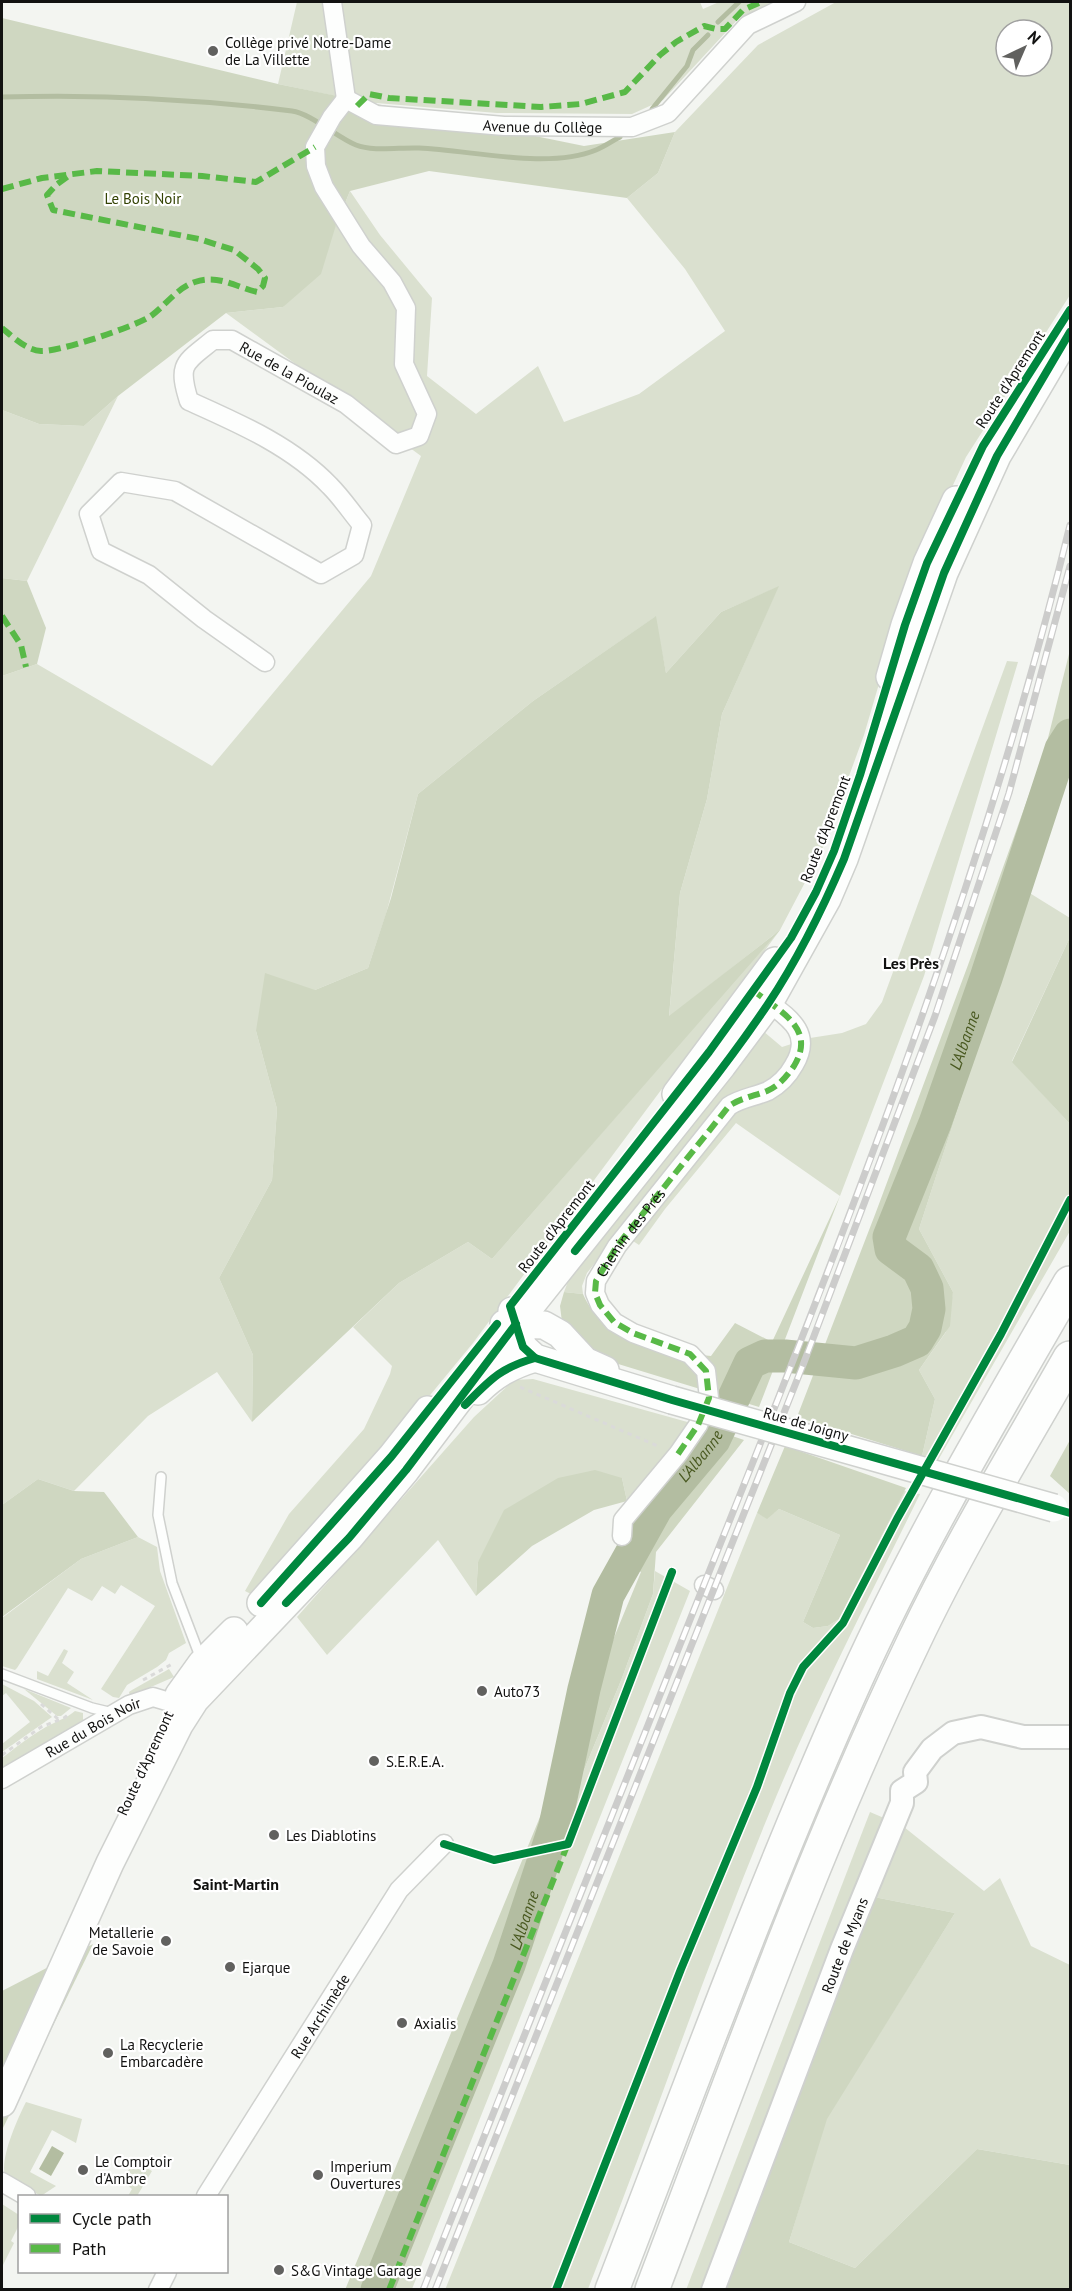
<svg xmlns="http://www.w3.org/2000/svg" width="1072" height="2291" font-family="'PT Sans',sans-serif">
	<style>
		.green { fill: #dae0cf; fill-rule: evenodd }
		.forest { fill: #cfd7c1 }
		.water { fill: #b3bda1 }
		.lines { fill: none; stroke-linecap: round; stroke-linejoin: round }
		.stream { stroke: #b3bda1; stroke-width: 5 }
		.river { stroke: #b3bda1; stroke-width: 33 }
		.service-casing { stroke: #cfd1ce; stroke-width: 12 }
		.minor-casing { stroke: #cfd1ce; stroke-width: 21 }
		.tertiary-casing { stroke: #cfd1ce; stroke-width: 26 }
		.secondary-casing { stroke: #cfd1ce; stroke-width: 30 }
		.motorway-casing { stroke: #cfd1ce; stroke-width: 36 }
		.path { stroke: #dadad9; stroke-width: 3; stroke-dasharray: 4.5 4.5; stroke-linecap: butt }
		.service { stroke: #fdfefd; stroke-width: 9 }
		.minor { stroke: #fdfefd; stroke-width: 18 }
		.tertiary { stroke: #fdfefd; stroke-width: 22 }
		.secondary { stroke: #fdfefd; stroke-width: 27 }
		.motorway { stroke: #fdfefd; stroke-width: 33 }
		.rail-casing { stroke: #cccccb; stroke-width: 7 }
		.rail { stroke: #fff; stroke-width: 4.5; stroke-dasharray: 14; stroke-linecap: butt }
		.secondary-bridge-casing { stroke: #cfd1ce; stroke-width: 30; stroke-linecap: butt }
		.secondary-bridge { stroke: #fdfefd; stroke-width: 27 }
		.quiet { stroke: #58b947; stroke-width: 6; stroke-dasharray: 12 6; stroke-linecap: butt }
		.cycleway-casing { stroke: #fff; stroke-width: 11 }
		.cycleway { stroke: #00873e; stroke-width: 8 }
		.poi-dot { fill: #61615f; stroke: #fff; stroke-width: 2 }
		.labels { text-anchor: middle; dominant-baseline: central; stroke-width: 4.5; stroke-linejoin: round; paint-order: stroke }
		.poi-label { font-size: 15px; fill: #121211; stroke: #fff; text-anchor: start }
		.street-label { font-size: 15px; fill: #121211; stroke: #fff }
		.park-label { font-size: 15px; fill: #334203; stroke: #fff }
		.neighbourhood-label { font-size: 16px; font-weight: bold; fill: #121211; stroke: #fff }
		.water-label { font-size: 16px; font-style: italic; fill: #48581f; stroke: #fff }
	</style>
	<rect width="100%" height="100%" fill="#f3f5f1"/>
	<g class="green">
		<polygon points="297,2 700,2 703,9 719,2 775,2 739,18 663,100 632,114 497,113 364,102 278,84"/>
		<path d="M836 2H1070V295L966 457 910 578 864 735 822 850 780 930 473 1343 361 1479 255 1596 245 1591 289 1514 364 1429 390 1374 392 1366 353 1327 399 1283 468 1242 492 1259 776 933 669 1017 680 893 707 799 722 714 778 587 721 612 666 673 655 617 533 701 418 794 386 914 368 968 315 990 256 1031 277 1109 272 1180 219 1278 253 1355 252 1422 217 1372 148 1416 74 1491 38 1479 2 1505V676L37 664 212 766 371 576 421 456 226 313 283 307 336 225 350 191 380 235 432 298 427 376 476 414 538 366 564 422 639 394 725 331 685 269 627 198 658 173 675 132 758 45ZM1006 30H1042V66H1006Z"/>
		<polygon points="118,396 27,581 2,578 2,410 39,424 84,426"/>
		<polygon points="1007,661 1018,662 924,976 840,1196 736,1123 665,1209 639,1245 633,1241 730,1118 717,1108 587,1273 582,1286 583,1294 564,1292 570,1276 763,1031 782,1047 810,1038 842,1033 866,1024 882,1002"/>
		<polygon points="1028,892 1070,918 1070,937 1012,1061 1070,1124 1070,1231 937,1462 922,1456 935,1399 919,1370 946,1332 953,1292 919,1229"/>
		<polygon points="533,1379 691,1423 627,1501 622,1478 478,1562 476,1596 438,1540 327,1655 297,1617 474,1417 514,1380"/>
		<path d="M904 1491 920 1494C871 1594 819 1694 776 1797 708 1959 653 2126 588 2289L445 2290 757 1513 767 1518 779 1509 840 1535 803 1622 813 1628 828 1626 839 1619Z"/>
		<polygon points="138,1537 157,1547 160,1571 186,1643 169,1653 166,1660 157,1667 127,1685 119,1698 113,1697 101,1689 155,1606 121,1585 115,1594 102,1586 92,1601 68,1588 17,1668 15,1670 2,1666 2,1618 81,1559"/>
		<polygon points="655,1571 690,1591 412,2289 385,2290 524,1938 584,1770 622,1678 653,1594"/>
		<polygon points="64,1649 68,1651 62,1663 74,1672 67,1683 93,1700 37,1679 37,1671 48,1676"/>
		<polygon points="169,1669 174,1677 130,1696 129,1692 132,1690"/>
		<polygon points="2,1684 34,1701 52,1717 2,1752 2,1744 30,1722 6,1693 2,1696"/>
		<polygon points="24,1689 71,1708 61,1716 57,1716"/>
		<path d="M75 1711 83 1713V1720L2 1771V1758C18 1746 36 1731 54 1723 62 1719 68 1717 75 1711Z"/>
		<polygon points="870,1812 884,1818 700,2289 686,2290"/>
		<polygon points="904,1827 984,1891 1000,1878 1031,1946 1070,1965 1070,2165 977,2149 855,2268 789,2242 826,2119 955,1913 874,1897 882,1882"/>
		<path d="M26 2102 82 2119 76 2143 52 2130 30 2172 56 2186 41 2196 5 2175C0 2158 17 2120 26 2102Z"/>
		<polygon points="134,2161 152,2171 137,2196 128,2196 132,2189 127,2185 133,2175 128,2171"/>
		<polygon points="2,2204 19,2215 19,2225 11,2241 14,2243 2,2267"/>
	</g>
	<g class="forest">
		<polygon points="2,18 278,84 584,146 675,132 658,173 627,198 429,171 350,191 336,225 321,274 283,307 226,313 118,396 84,426 39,424 2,410"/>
		<polygon points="2,578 27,581 46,628 37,664 2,676"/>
		<polygon points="779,586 722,714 707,799 680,893 669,1016 780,930 492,1259 468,1242 399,1283 252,1422 253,1355 219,1278 272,1180 277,1109 256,1031 265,973 315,990 368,968 391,898 418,794 533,701 656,616 666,673 721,612"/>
		<polygon points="1070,650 1070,763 919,1229 953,1292 950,1326 919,1370 935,1399 922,1456 797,1417 876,1212 968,965 1045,750"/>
		<polygon points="1070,937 1070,1124 1012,1062"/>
		<path d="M840 1196 759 1407 592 1356 562 1322 560 1306 564 1292 583 1294C607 1348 660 1350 711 1356L735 1323 772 1342Z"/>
		<polygon points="703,1426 744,1440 656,1552 653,1594 622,1678 584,1770 524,1938 385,2289 345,2290 641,1572 612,1558 640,1505"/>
		<polygon points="1070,1440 1070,1494 1050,1476"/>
		<polygon points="785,1446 906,1488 839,1619 828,1626 813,1628 803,1622 840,1535 779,1509 767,1519 757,1513"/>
		<polygon points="595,1470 622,1478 627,1501 594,1510 532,1546 476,1596 478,1562 504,1510 558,1478"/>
		<polygon points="38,1479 74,1491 104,1492 138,1537 81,1559 2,1617 2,1505"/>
		<polygon points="874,1897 955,1913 827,2119 789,2242 855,2268 977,2149 1070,2165 1070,2289 722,2290"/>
		<polygon points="93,1944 2,2130 2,1991"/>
	</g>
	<polygon class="water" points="52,2146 64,2153 51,2176 39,2169"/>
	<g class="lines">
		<g class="stream">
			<polyline points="718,22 739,2"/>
			<path d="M2 97C98 94 196 99 292 111 310 113 338 138 356 145 373 152 401 147 419 148 471 150 547 170 596 150 604 147 612 141 620 137"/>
			<polyline points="652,109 687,66 693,50 708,35"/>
		</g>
		<path class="river" id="s1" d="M377 2290 509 1965 555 1826 584 1689 608 1595 656 1509 714 1440 750 1363 765 1356H785L856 1363 894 1351 917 1341 925 1328 929 1309 927 1288 918 1269 891 1249 889 1237 935 1123 986 978 1061 749 1070 735"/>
		<defs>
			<g id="service">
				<polyline points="161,1477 158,1515 172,1583 201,1659"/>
				<polyline points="2,1674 92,1708 113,1713"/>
			</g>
			<g id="minor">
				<polyline points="332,2 346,99"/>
				<path id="s2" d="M346 99 376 115 504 126 632 127 668 113 748 25 796 2"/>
				<path id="s3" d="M265 662 204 619 149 575 101 551 89 514 121 482 175 491 321 574 354 555 362 525C351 512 342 498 330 486 292 446 238 423 189 401 177 363 185 363 213 340H232L346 404 396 444 419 436 427 414 404 364 406 308 392 282 361 246 324 187 316 166 315 147 332 117 346 99"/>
				<path d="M622 1536 623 1520 678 1454 698 1425 709 1398 706 1371 690 1354 633 1333 614 1322 600 1305 595 1293 596 1281 617 1246 729 1106C741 1098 754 1097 768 1091 779 1085 788 1076 794 1065 815 1030 784 1015 760 996"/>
				<polyline points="704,1585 714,1590"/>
				<path id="s4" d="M2 1779 129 1705 153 1697 173 1703 188 1711"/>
				<polyline points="2,2182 26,2196"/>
				<path id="s5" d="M206 2196 399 1890 444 1844"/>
				<polyline points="158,2290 167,2272"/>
			</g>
			<g id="tertiary">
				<path id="s6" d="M713 2290 842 1949 902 1803V1791L916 1782 915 1772 932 1749 953 1733 981 1727 1023 1737H1070"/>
			</g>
			<g id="secondary">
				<polyline points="890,677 905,625 927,563 956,500"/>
				<polyline points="676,1094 775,961"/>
				<polyline points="512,1311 523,1347 535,1358 672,1400"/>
				<polyline points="504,1324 544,1325 560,1334 585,1361 605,1370"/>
				<path d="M478 1391C495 1374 512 1365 535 1358"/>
				<polyline points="261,1603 391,1457 428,1410"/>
				<polyline points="179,1695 202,1663 234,1631"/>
				<polyline points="2,2103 110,1863 179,1725 195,1700 349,1538 406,1470 516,1324 722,1066 769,1003 827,899 844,859 944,573 997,456 1070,332"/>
			</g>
			<g id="motorway">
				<path d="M612 2290C691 2085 766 1879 856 1679 918 1542 995 1413 1070 1283"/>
				<path d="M652 2290C735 2072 813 1851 914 1641 960 1544 1017 1451 1070 1358"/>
			</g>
		</defs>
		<use href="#service" class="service-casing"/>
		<use href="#minor" class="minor-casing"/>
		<use href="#tertiary" class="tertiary-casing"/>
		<use href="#secondary" class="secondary-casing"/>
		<use href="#motorway" class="motorway-casing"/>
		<g class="path">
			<polyline points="520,1387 660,1447"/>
			<polyline points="143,1680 174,1663"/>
			<polyline points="41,1704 58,1719"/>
			<polyline points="2,1755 41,1727 64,1718 69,1714"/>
		</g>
		<use href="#service" class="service"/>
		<use href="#minor" class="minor"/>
		<use href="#tertiary" class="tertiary"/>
		<use href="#secondary" class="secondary"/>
		<use href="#motorway" class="motorway"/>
		<defs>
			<g id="rail">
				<path d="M423 2290C521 2043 619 1798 717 1552 852 1216 984 878 1070 525"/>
				<polyline points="435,2290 803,1365 935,1016 1009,793 1070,566"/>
			</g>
		</defs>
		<use href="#rail" class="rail-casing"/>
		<use href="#rail" class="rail"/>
		<defs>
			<polyline id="secondary-bridge" points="672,1400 1054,1508"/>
		</defs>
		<use href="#secondary-bridge" class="secondary-bridge-casing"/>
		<use href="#secondary-bridge" class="secondary-bridge"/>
		<g class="quiet">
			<polyline points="357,106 369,94 389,98 541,107 581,104 625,92 660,55 676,42 704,26 716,29 725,29 743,10 761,2"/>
			<polyline points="2,189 42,178 97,171 202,176 256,182 315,147"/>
			<path d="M2 328C13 337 26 350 41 351 60 352 136 326 151 316 166 305 177 288 195 282 218 274 236 287 257 292L263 286 265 278 258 269 234 250 199 239 53 210 47 195 56 185 71 174"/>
			<polyline points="2,616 21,645 26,667"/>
			<path id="s7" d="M678 1454 698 1425 709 1398 706 1371 690 1354 633 1333 614 1322 600 1305 595 1293 596 1281 617 1246 729 1106C741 1098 754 1096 767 1091 779 1086 787 1076 794 1066 817 1028 779 1011 754 991"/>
			<polyline points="389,2290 569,1841"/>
		</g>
		<defs>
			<g id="cycleway">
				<polyline points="1070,310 983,446 927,563 905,625 860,775 834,851 816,892 791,938 709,1052 510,1306 523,1347 535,1358 672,1400 1070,1513"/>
				<path d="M575 1251C640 1170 710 1090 768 1004 798 959 823 908 844 859L944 573 997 456 1070 332"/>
				<path d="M465 1405C490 1380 500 1368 535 1358"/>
				<polyline points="261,1603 391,1457 497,1324"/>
				<polyline points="286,1603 349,1538 406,1470 516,1324"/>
				<polyline points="444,1844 494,1860 568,1844 672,1572"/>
				<polyline points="556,2290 681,1969 757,1787 790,1693 803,1667 843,1623 897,1519 1001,1334 1070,1200"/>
			</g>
		</defs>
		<use href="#cycleway" class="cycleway-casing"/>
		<use href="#cycleway" class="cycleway"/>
	</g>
	<g class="poi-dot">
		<circle cx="213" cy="51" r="6"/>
		<circle cx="482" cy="1691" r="6"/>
		<circle cx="374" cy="1761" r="6"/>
		<circle cx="274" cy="1835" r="6"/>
		<circle cx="166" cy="1941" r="6"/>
		<circle cx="230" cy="1967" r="6"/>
		<circle cx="402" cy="2023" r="6"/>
		<circle cx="108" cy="2053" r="6"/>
		<circle cx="83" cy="2170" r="6"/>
		<circle cx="318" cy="2175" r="6"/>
		<circle cx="279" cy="2270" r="6"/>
	</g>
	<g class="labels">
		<g class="poi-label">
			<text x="225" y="42">Collège privé Notre-Dame<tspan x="225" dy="17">de La Villette</tspan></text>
			<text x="494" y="1691">Auto73</text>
			<text x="386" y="1761">S.E.R.E.A.</text>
			<text x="286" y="1835">Les Diablotins</text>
			<text x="154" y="1932" text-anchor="end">Metallerie<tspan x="154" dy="17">de Savoie</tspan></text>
			<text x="242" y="1967">Ejarque</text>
			<text x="414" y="2023">Axialis</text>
			<text x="120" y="2044">La Recyclerie<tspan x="120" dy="17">Embarcadère</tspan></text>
			<text x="95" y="2161">Le Comptoir<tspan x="95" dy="17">d'Ambre</tspan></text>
			<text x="330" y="2166">Imperium<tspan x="330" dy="17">Ouvertures</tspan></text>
			<text x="291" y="2270">S&amp;G Vintage Garage</text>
		</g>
		<g class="street-label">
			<text stroke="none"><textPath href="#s2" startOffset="201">Avenue du Collège</textPath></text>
			<text stroke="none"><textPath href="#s3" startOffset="950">Rue de la Pioulaz</textPath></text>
			<text transform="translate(1010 379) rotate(-57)">Route d'Apremont</text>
			<text transform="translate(825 829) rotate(-69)">Route d'Apremont</text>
			<text transform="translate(556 1226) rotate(-52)">Route d'Apremont</text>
			<text stroke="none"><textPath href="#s7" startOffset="304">Chemin des Prés</textPath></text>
			<text transform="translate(806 1424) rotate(16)">Rue de Joigny</text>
			<text stroke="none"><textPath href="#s4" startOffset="105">Rue du Bois Noir</textPath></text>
			<text transform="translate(145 1763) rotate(-65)">Route d'Apremont</text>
			<text stroke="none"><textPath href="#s6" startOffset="369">Route de Myans</textPath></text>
			<text stroke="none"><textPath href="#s5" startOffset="213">Rue Archimède</textPath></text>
		</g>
		<g class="park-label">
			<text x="143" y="198">Le Bois Noir</text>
		</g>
		<g class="neighbourhood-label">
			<text x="911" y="963">Les Près</text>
			<text x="236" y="1884">Saint-Martin</text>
		</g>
		<g class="water-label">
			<text stroke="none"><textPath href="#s1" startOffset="1514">L'Albanne</textPath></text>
			<text stroke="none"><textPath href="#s1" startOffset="902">L'Albanne</textPath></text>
			<text stroke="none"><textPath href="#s1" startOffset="398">L'Albanne</textPath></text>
		</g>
	</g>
	<rect width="1072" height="2291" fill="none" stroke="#121211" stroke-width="6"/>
	<rect x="18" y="2195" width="210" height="78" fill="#ffffff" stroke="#a0a0a0" stroke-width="1.5"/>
	<rect x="30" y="2214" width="30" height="9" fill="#00873e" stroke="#a0a0a0" stroke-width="1.5"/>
	<text x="72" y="2225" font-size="18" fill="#121211">Cycle path</text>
	<rect x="30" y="2244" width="30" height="9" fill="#58b947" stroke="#a0a0a0" stroke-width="1.5"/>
	<text x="72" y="2255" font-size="18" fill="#121211">Path</text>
	<g transform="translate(1024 48) rotate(44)"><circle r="28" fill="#ffffff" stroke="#a0a0a0" stroke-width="1.5"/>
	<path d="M0-4.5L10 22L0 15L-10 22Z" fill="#61615f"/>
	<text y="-9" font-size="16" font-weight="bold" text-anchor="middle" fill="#121211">N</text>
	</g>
</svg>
